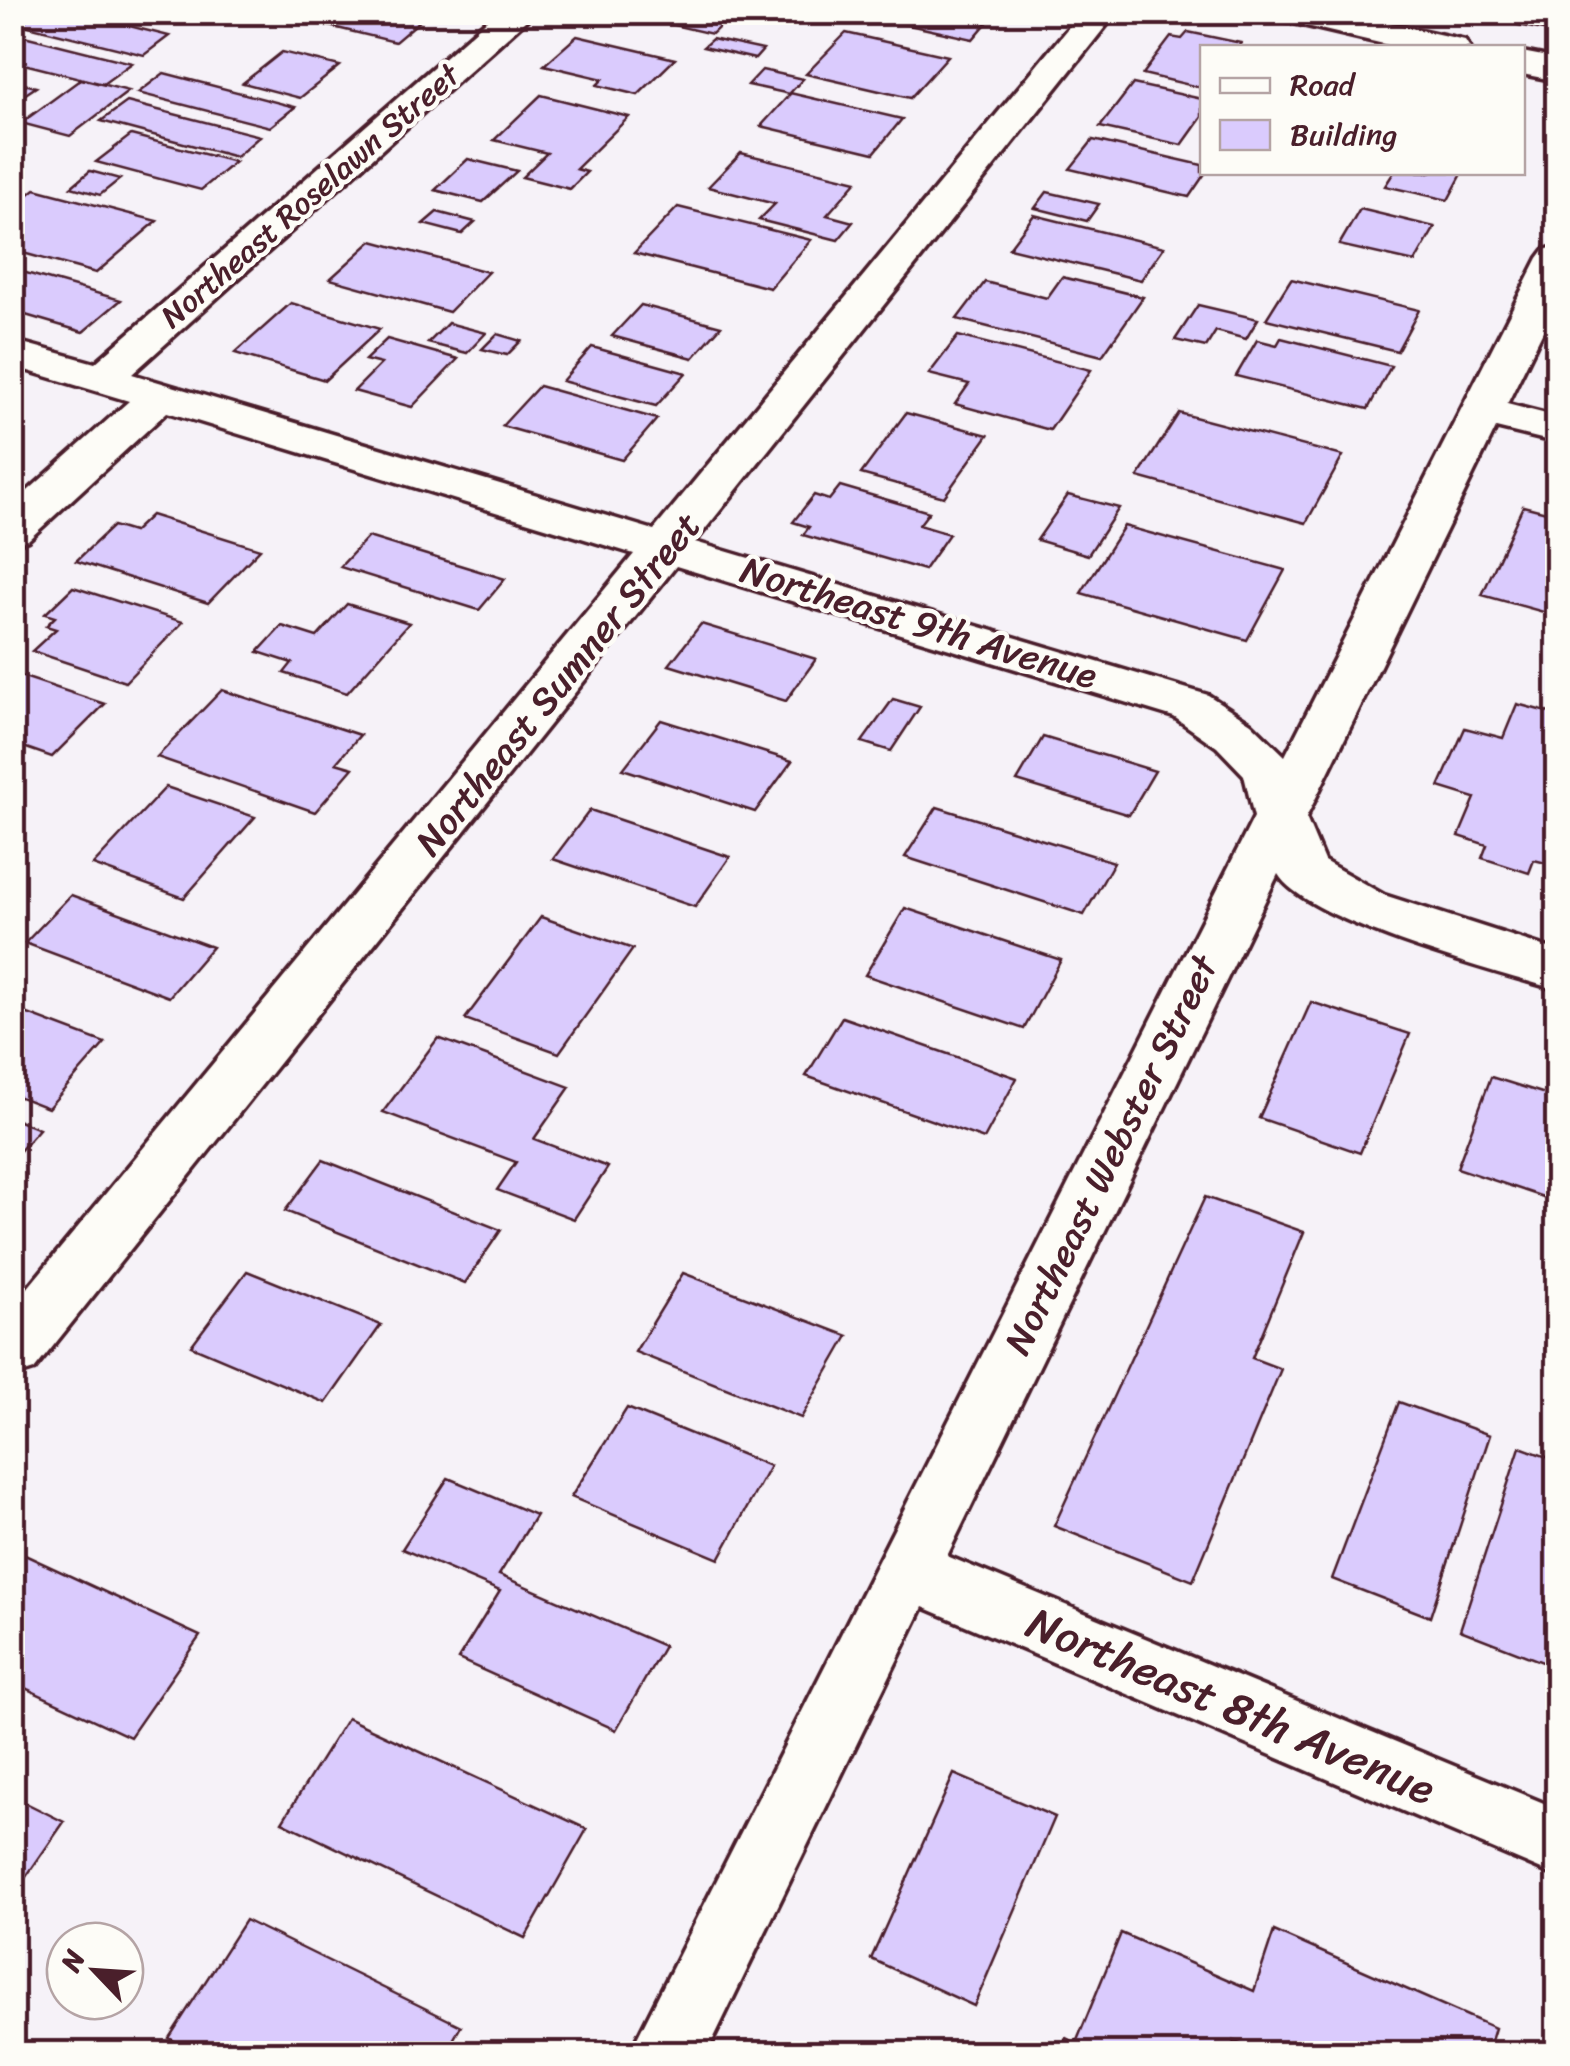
<svg xmlns="http://www.w3.org/2000/svg" width="1570" height="2066" font-family="Sriracha,sans-serif">
	<style>
		.building { fill: #dacbfd; stroke: #4a1f2b; stroke-width: 2.5 }
		.lines { fill: none; stroke-linecap: round; stroke-linejoin: round }
		.street-casing { stroke: #4a1f2b; stroke-width: 7 }
		.street { fill: #fdfcf7; fill-rule: evenodd }
		.labels { text-anchor: middle; dominant-baseline: central; stroke-width: 9; stroke-linejoin: round; paint-order: stroke }
		.far-street-label { font-size: 32px; fill: #4a1f2b; stroke: #fdfcf7 }
		.street-label { font-size: 38px; fill: #4a1f2b; stroke: #fdfcf7 }
		.near-street-label { font-size: 45px; fill: #4a1f2b; stroke: #fdfcf7 }
	</style>
	<rect width="100%" height="100%" fill="#f6f2f8"/>
	<filter id="ink" filterUnits="userSpaceOnUse"><feTurbulence type="fractalNoise" baseFrequency=".01" numOctaves="2"/><feDisplacementMap in="SourceGraphic" scale="20" xChannelSelector="R" yChannelSelector="G"/><feConvolveMatrix kernelMatrix="1 2 1 2 8 2 1 2 1" color-interpolation-filters="sRGB"/></filter>
	<g filter="url(#ink)">
		<g class="building">
			<polygon points="37,12 74,12 169,36 144,55 20,24"/>
			<polygon points="308,12 420,12 428,14 395,42 300,19"/>
			<polygon points="617,12 735,12 712,34"/>
			<polygon points="813,12 849,12 840,22 810,15"/>
			<polygon points="909,12 996,12 973,39 899,23"/>
			<polygon points="1558,12 1558,33 1463,14 1464,12"/>
			<polygon points="1188,32 1241,43 1237,48 1202,48 1202,88 1143,74 1171,37 1182,39"/>
			<polygon points="12,33 132,63 103,84 12,61"/>
			<polygon points="846,33 948,56 910,98 806,74"/>
			<polygon points="577,36 675,59 638,95 597,85 603,79 544,65"/>
			<polygon points="712,39 763,50 755,59 703,47"/>
			<polygon points="282,52 340,66 300,98 243,83"/>
			<polygon points="762,70 803,79 790,93 902,119 874,153 761,126 790,94 748,85"/>
			<polygon points="164,73 295,107 270,127 138,93"/>
			<polygon points="81,79 129,91 70,136 21,123"/>
			<polygon points="12,81 36,87 12,103"/>
			<polygon points="1133,84 1202,99 1202,117 1182,145 1100,127"/>
			<polygon points="541,95 629,117 576,169 587,172 570,189 522,177 547,153 494,140"/>
			<polygon points="127,102 260,136 236,157 101,121"/>
			<polygon points="131,135 235,162 201,190 96,162"/>
			<polygon points="1093,140 1202,165 1202,172 1206,172 1189,197 1070,169"/>
			<polygon points="741,153 857,181 827,215 853,222 838,240 759,220 775,204 708,187"/>
			<polygon points="468,159 517,171 483,202 435,190"/>
			<polygon points="90,171 120,179 100,195 71,187"/>
			<polygon points="1394,172 1463,172 1448,200 1385,186"/>
			<polygon points="35,189 157,221 96,273 12,250 12,208"/>
			<polygon points="1047,192 1099,204 1087,221 1035,208"/>
			<polygon points="678,207 811,240 770,288 634,253"/>
			<polygon points="1360,209 1435,227 1415,262 1339,245"/>
			<polygon points="437,212 475,222 462,234 423,224"/>
			<polygon points="1034,215 1164,247 1141,280 1009,248"/>
			<polygon points="372,241 488,272 449,312 330,279"/>
			<polygon points="12,269 121,300 83,332 12,311"/>
			<polygon points="1062,277 1143,297 1102,356 957,319 985,282 1047,298"/>
			<polygon points="1291,279 1419,310 1397,351 1266,319"/>
			<polygon points="291,303 380,329 325,380 235,353"/>
			<polygon points="641,305 721,326 693,358 612,336"/>
			<polygon points="1198,305 1258,319 1246,339 1216,331 1206,347 1175,340"/>
			<polygon points="448,323 486,333 467,353 428,343"/>
			<polygon points="497,334 521,341 507,355 482,349"/>
			<polygon points="958,336 1091,370 1050,430 955,404 969,384 929,374"/>
			<polygon points="1281,338 1391,366 1368,409 1236,376 1257,340 1277,345"/>
			<polygon points="387,339 458,359 412,407 354,391 381,364 365,360"/>
			<polygon points="592,347 686,373 656,406 562,381"/>
			<polygon points="539,386 657,419 622,460 502,426"/>
			<polygon points="906,413 988,435 944,497 861,474"/>
			<polygon points="1179,413 1343,456 1306,523 1138,477"/>
			<polygon points="840,486 929,512 919,525 949,534 924,570 803,535 809,527 793,522 814,495 829,500"/>
			<polygon points="1068,495 1119,508 1088,555 1037,540"/>
			<polygon points="1523,506 1558,515 1558,616 1482,595"/>
			<polygon points="151,515 260,549 208,603 76,561 113,526 133,532"/>
			<polygon points="1124,526 1285,570 1247,640 1081,593"/>
			<polygon points="368,537 505,579 479,610 340,567"/>
			<polygon points="73,587 183,622 125,682 32,651 56,629 46,626 55,617 45,614"/>
			<polygon points="347,604 409,623 347,693 284,673 292,663 258,652 282,626 317,637"/>
			<polygon points="701,624 816,659 786,701 669,665"/>
			<polygon points="12,673 105,704 52,757 12,743"/>
			<polygon points="222,690 360,735 336,763 353,768 315,812 157,757"/>
			<polygon points="893,699 920,707 891,751 862,742"/>
			<polygon points="1517,704 1558,715 1558,866 1534,860 1529,873 1482,858 1487,845 1459,836 1475,798 1439,787 1465,728 1503,738"/>
			<polygon points="661,720 792,761 755,812 623,769"/>
			<polygon points="1043,737 1155,771 1129,815 1017,781"/>
			<polygon points="166,787 255,817 184,898 93,865"/>
			<polygon points="937,807 1114,862 1084,915 905,857"/>
			<polygon points="590,810 730,857 695,907 553,859"/>
			<polygon points="71,895 212,947 169,997 25,943"/>
			<polygon points="905,908 1061,960 1024,1029 865,975"/>
			<polygon points="541,917 633,949 559,1053 465,1019"/>
			<polygon points="1311,1002 1410,1034 1360,1153 1259,1118"/>
			<polygon points="12,1008 105,1043 48,1108 12,1094"/>
			<polygon points="842,1017 1017,1078 984,1139 806,1076"/>
			<polygon points="438,1038 570,1087 534,1139 608,1167 574,1219 497,1190 516,1162 383,1112"/>
			<polygon points="1491,1077 1558,1098 1558,1202 1457,1168"/>
			<polygon points="12,1118 39,1129 12,1160"/>
			<polygon points="323,1160 501,1230 465,1283 285,1211"/>
			<polygon points="1205,1197 1304,1232 1252,1358 1281,1369 1193,1581 1054,1526"/>
			<polygon points="247,1271 381,1325 326,1403 191,1346"/>
			<polygon points="683,1273 848,1336 801,1418 635,1352"/>
			<polygon points="1399,1402 1490,1435 1430,1617 1332,1579"/>
			<polygon points="627,1408 770,1466 719,1559 571,1497"/>
			<polygon points="1520,1447 1558,1461 1558,1668 1460,1630"/>
			<polygon points="448,1478 536,1515 499,1575 664,1646 616,1730 458,1659 500,1591 402,1549"/>
			<polygon points="14,1550 200,1636 130,1737 12,1682"/>
			<polygon points="347,1718 587,1829 525,1938 282,1822"/>
			<polygon points="954,1774 1055,1817 974,2006 871,1959"/>
			<polygon points="12,1796 64,1822 12,1897"/>
			<polygon points="245,1920 461,2026 445,2054 199,2054 169,2038"/>
			<polygon points="1274,1931 1495,2028 1487,2054 1261,2054 1234,2041 1230,2054 1060,2054 1066,2038 1076,2043 1121,1933 1254,1991"/>
		</g>
		<g class="lines">
			<defs>
				<g id="street">
					<path d="M496 12H535L132 374 654 530 1081 12H1117L695 542 1208 695 1251 723 1285 756 1538 258 1544 250 1558 246V300L1507 404 1558 417V443L1496 428 1306 818 1324 861 1384 895 1558 951V990C1500 973 1306 922 1278 874L947 1556 1558 1809V1877L923 1607 706 2054H629L1254 817 1244 775 1217 747 1174 717 676 566 34 1370 12 1377V1307L634 554 167 412 28 540 12 544V505L129 401 12 366V340L95 363Z"/>
					<polygon points="1272,12 1339,12 1465,40 1470,48 1401,48 1277,19"/>
					<polygon points="1522,52 1558,59 1558,81 1522,74"/>
				</g>
			</defs>
			<use href="#street" class="street-casing"/>
			<use href="#street" class="street"/>
		</g>
	</g>
	<g class="labels">
		<g class="far-street-label">
			<text transform="translate(310 196) rotate(-41)">Northeast Roselawn Street</text>
		</g>
		<g class="street-label">
			<text transform="translate(919 623) rotate(17)">Northeast 9th Avenue</text>
			<text transform="translate(558 684) rotate(-51)">Northeast Sumner Street</text>
			<text transform="translate(1111 1155) rotate(-64)">Northeast Webster Street</text>
		</g>
		<g class="near-street-label">
			<text transform="translate(1231 1706) rotate(23)">Northeast 8th Avenue</text>
		</g>
	</g>
	<rect width="1570" height="2066" fill="none" stroke="#fdfcf7" stroke-width="50"/>
	<rect x="25" y="25" width="1520" height="2016" fill="none" stroke="#4a1f2b" stroke-width="4" filter="url(#ink)"/>
	<rect x="1200" y="45" width="325" height="130" fill="#fdfcf7" stroke="#b5a4a5" stroke-width="2.5"/>
	<rect x="1220" y="78" width="50" height="15" fill="#fdfcf7" stroke="#b5a4a5" stroke-width="2.5"/>
	<text x="1290" y="95" font-size="30" fill="#4a1f2b">Road</text>
	<rect x="1220" y="120" width="50" height="30" fill="#dacbfd" stroke="#b5a4a5" stroke-width="2.5"/>
	<text x="1290" y="145" font-size="30" fill="#4a1f2b">Building</text>
	<g transform="translate(95 1971) rotate(295)"><circle r="48" fill="#fdfcf7" stroke="#b5a4a5" stroke-width="2.5"/>
	<path d="M0-8L18 38L0 25L-18 38Z" fill="#4a1f2b"/>
	<text y="-15" font-size="28" font-weight="bold" text-anchor="middle" fill="#4a1f2b">N</text>
	</g>
</svg>
